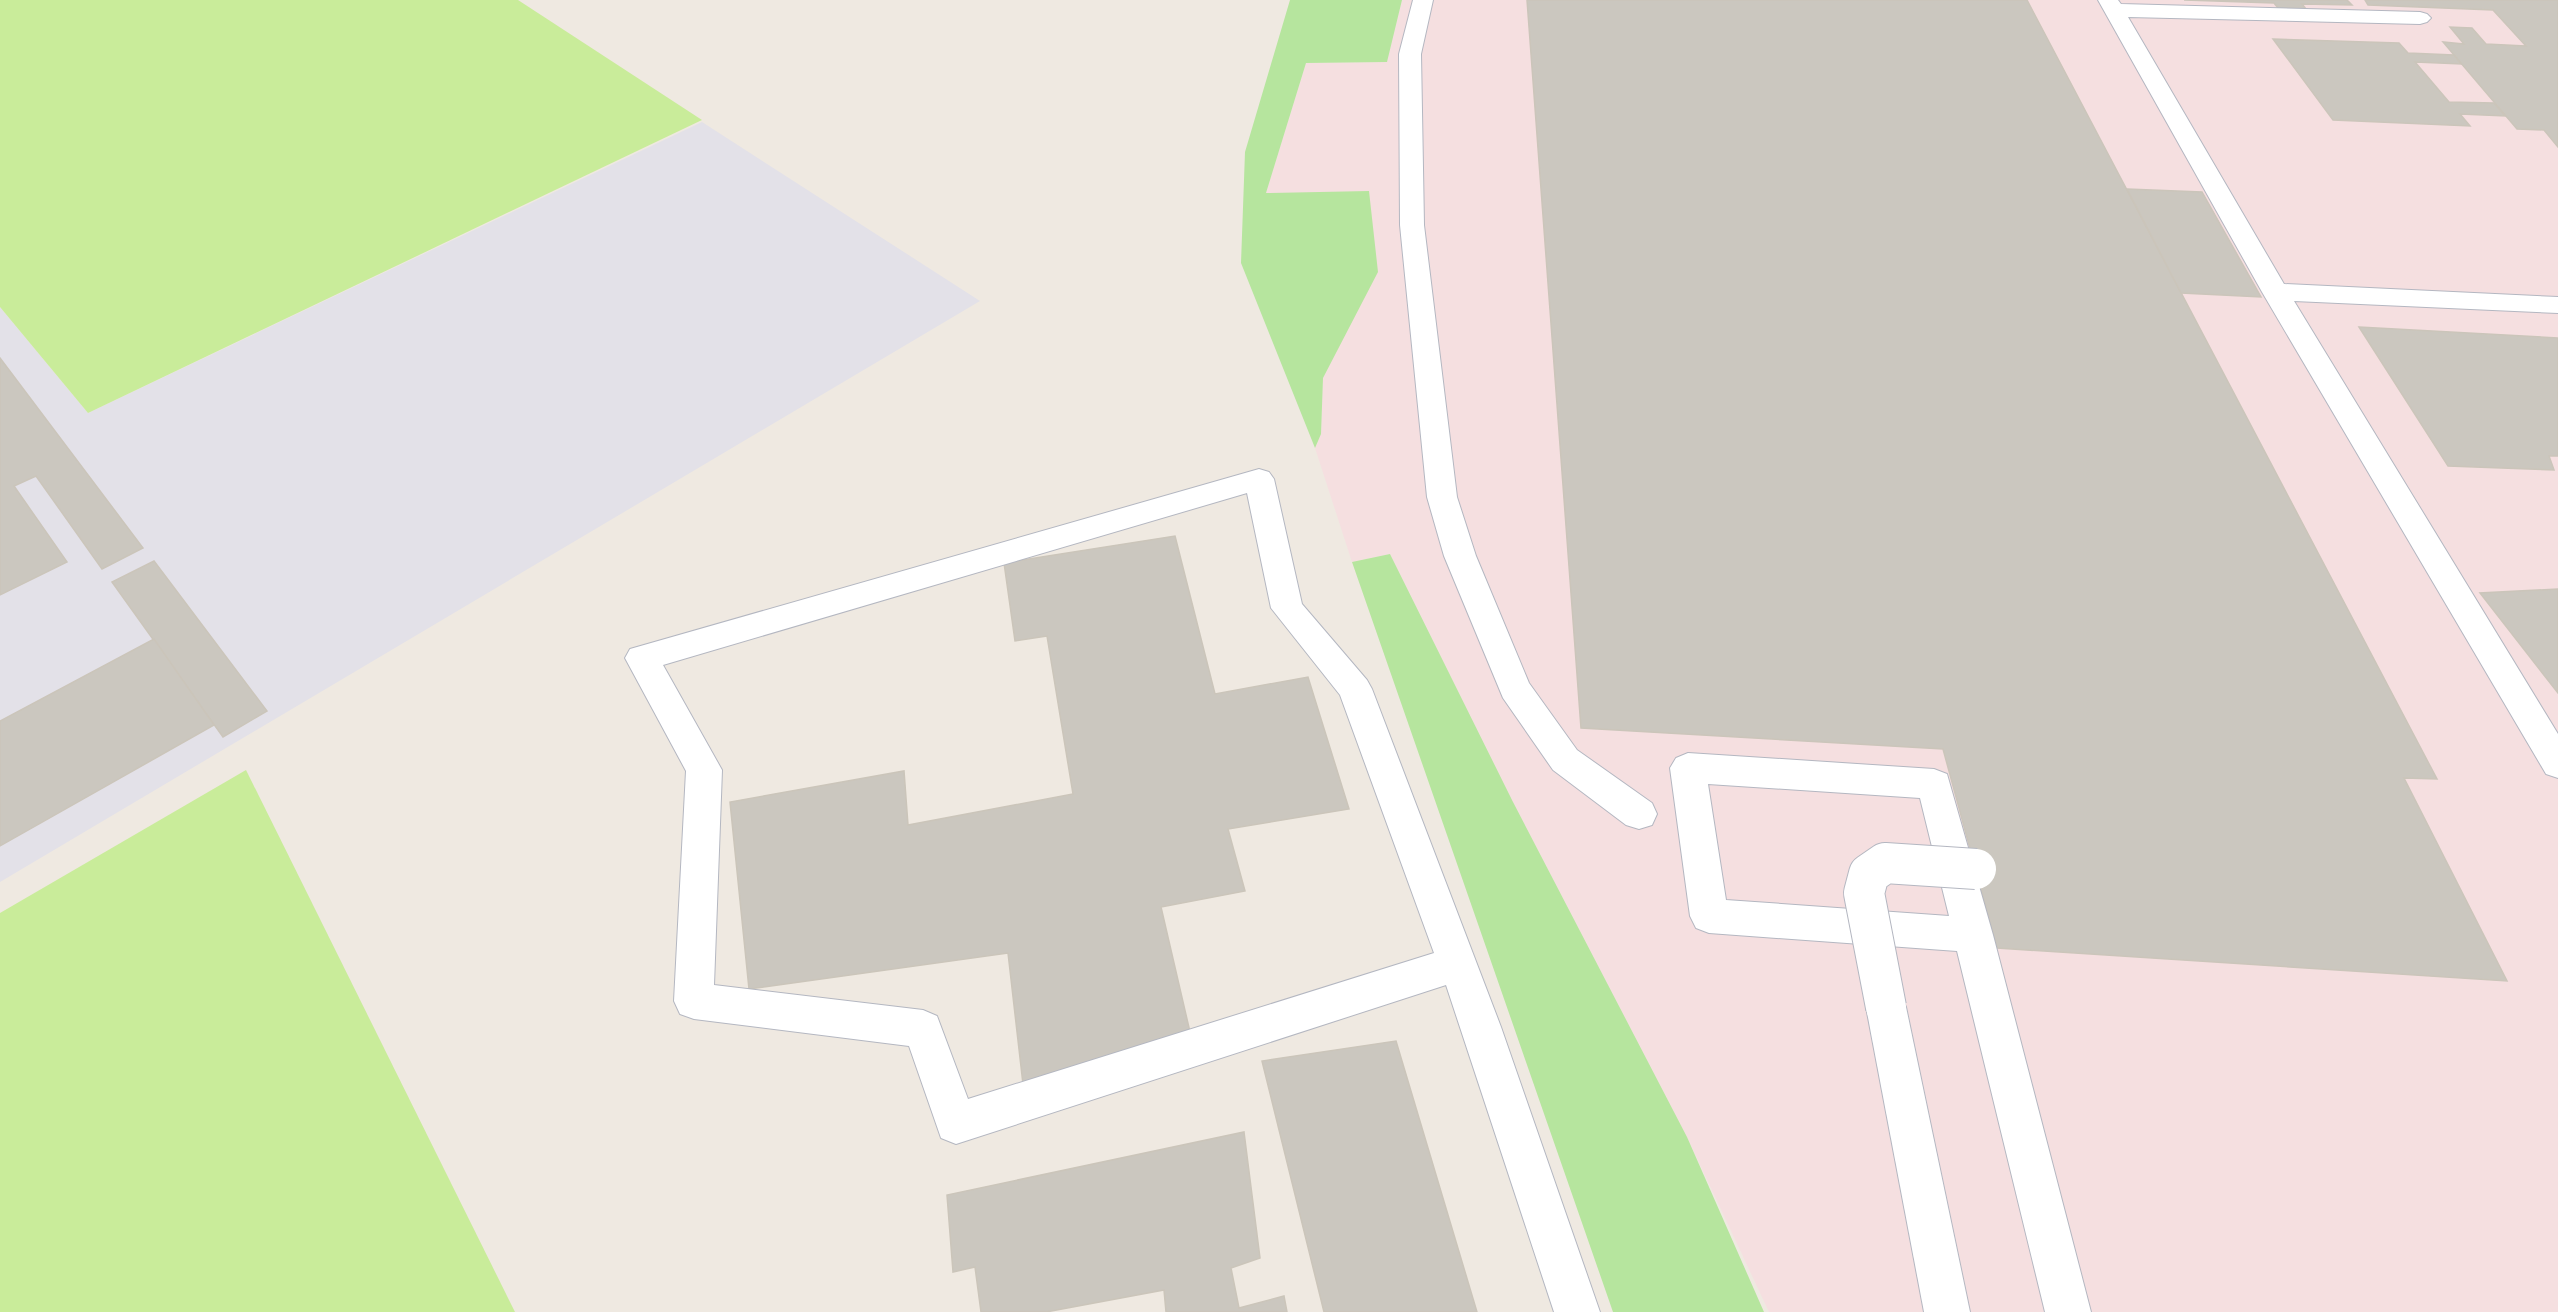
<svg xmlns="http://www.w3.org/2000/svg" width="2558" height="1312" font-family="'Alegreya Sans',sans-serif">
	<style>
		.industrial { fill: #e3e1e8 }
		.medical { fill: #f5dfe0 }
		.green { fill: #b6e59e }
		.pitch { fill: #c9ec9a }
		.building { fill: #cbc7bf; stroke: #cbc5ba; stroke-width: 1.5 }
		.lines { fill: none; stroke-linecap: round; stroke-linejoin: round }
		.service-casing { stroke: #b4b7c1; stroke-width: 2 }
		.service { fill: #fff; fill-rule: evenodd }
		.service-bridge-casing { stroke: #b4b7c1; stroke-width: 42; stroke-linecap: butt }
		.service-bridge { stroke: #fff; stroke-width: 40 }
	</style>
	<rect width="100%" height="100%" fill="#efe9e1"/>
	<polygon class="industrial" points="702,122 980,301 0,882 0,307 88,413"/>
	<polygon class="medical" points="1402,0 2558,0 2558,1312 1769,1312 1687,1137 1513,802 1390,554 1352,562 1315,448 1321,434 1323,378 1338,348 1266,193 1306,63 1387,62"/>
	<g class="green">
		<polygon points="1290,0 1402,0 1387,62 1306,63 1266,193 1369,191 1378,272 1323,378 1321,434 1315,448 1241,263 1245,152"/>
		<polygon points="1390,554 1513,802 1687,1137 1764,1312 1613,1312 1352,562"/>
	</g>
	<g class="pitch">
		<polygon points="0,0 518,0 702,120 88,413 0,307"/>
		<polygon points="246,770 515,1312 0,1312 0,913"/>
	</g>
	<g class="building">
		<polygon points="1527,0 2027,0 2437,779 2404,778 2507,981 1997,948 1943,749 1581,728"/>
		<polygon points="2184,0 2347,0 2352,5 2302,4 2306,9 2278,8 2274,3"/>
		<polygon points="2365,0 2558,0 2558,147 2544,130 2517,129 2443,42 2464,44 2450,27 2472,28 2486,44 2526,46 2493,10 2368,5"/>
		<polygon points="2273,39 2399,43 2408,53 2454,55 2461,64 2415,62 2449,102 2494,103 2505,116 2460,114 2470,126 2333,120"/>
		<polygon points="2127,189 2202,192 2261,297 2181,293"/>
		<polygon points="2359,327 2558,338 2558,456 2549,456 2554,470 2448,466"/>
		<polygon points="0,358 143,548 102,569 36,476 14,486 67,562 0,595"/>
		<polygon points="1175,536 1215,694 1308,677 1349,809 1228,829 1245,891 1161,907 1190,1032 1023,1084 1008,953 749,989 730,802 904,771 908,825 1073,794 1047,636 1015,641 1004,563"/>
		<polygon points="154,561 267,711 223,737 112,582"/>
		<polygon points="2558,589 2558,693 2480,593"/>
		<polygon points="154,639 214,725 0,846 0,721"/>
		<polygon points="1396,1041 1477,1312 1324,1312 1262,1061"/>
		<polygon points="1244,1132 1260,1258 1231,1268 1239,1308 1284,1296 1287,1312 1166,1312 1164,1290 1046,1312 981,1312 975,1267 953,1272 947,1195"/>
	</g>
	<g class="lines">
		<defs>
			<g id="service">
				<polygon points="1413,0 1433,0 1421,54 1424,225 1457,497 1476,556 1529,683 1577,750 1652,803 1657,814 1652,825 1639,829 1626,825 1553,770 1503,698 1444,556 1427,497 1400,225 1399,54"/>
				<polygon points="2098,0 2118,0 2121,4 2420,12 2427,14 2431,18 2427,22 2420,24 2128,17 2284,284 2558,297 2558,313 2294,301 2558,734 2558,778 2546,774 2262,292"/>
				<path d="M1259 469 1269 472 1274 479 1302 604 1367 680 1372 689 1501 1027 1600 1312H1554L1446 985 956 1144 941 1138 909 1046 694 1019 680 1014 674 1001 686 771 625 658 630 649ZM1247 493 1271 608 1340 695 1434 953 968 1099 937 1016 923 1010 714 985 722 770 663 665Z"/>
				<path d="M1688 753 1934 769 1947 774 1993 935 2091 1312H2045L1957 951 1709 933 1696 928 1690 916 1670 768 1676 758ZM1708 784 1920 798 1949 916 1726 900Z"/>
				<polygon points="1886,989 1900,994 1906,1007 1970,1312 1924,1312 1866,1007 1872,994"/>
			</g>
		</defs>
		<use href="#service" class="service-casing"/>
		<use href="#service" class="service"/>
		<defs>
			<polyline id="service-bridge" points="1886,1007 1864,893 1869,874 1885,863 1976,869"/>
		</defs>
		<use href="#service-bridge" class="service-bridge-casing"/>
		<use href="#service-bridge" class="service-bridge"/>
	</g>
</svg>
